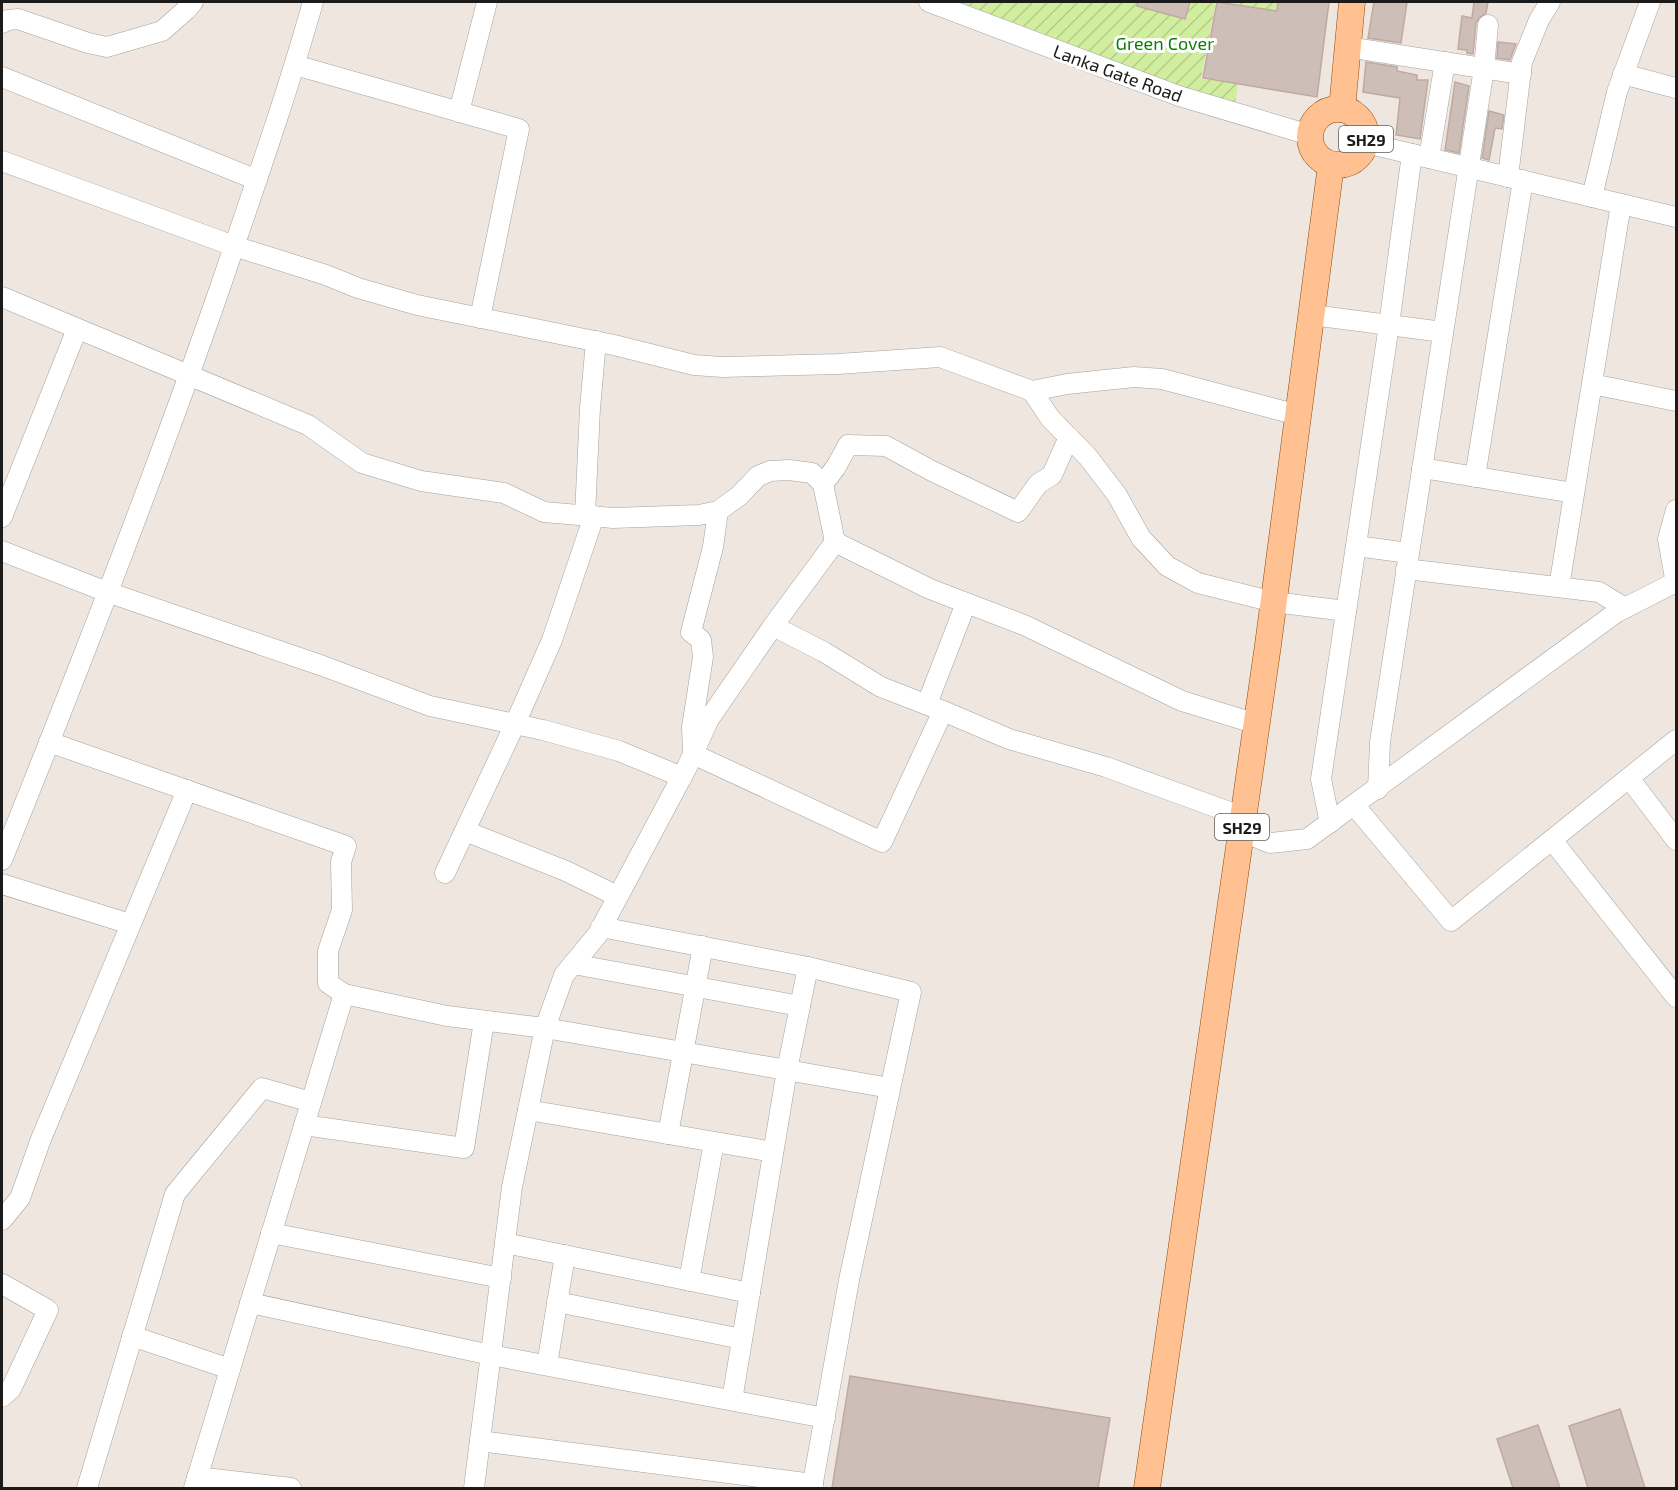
<svg xmlns="http://www.w3.org/2000/svg" width="1678" height="1490" font-family="'Exo 2',sans-serif">
	<style>
		.garden { fill: url(#garden-furrows) }
		.building { fill: #cdbeb8; stroke: #c0a9a0; stroke-width: 1.5 }
		.lines { fill: none; stroke-linecap: round; stroke-linejoin: round }
		.minor-casing { stroke: #a2a2a2; stroke-width: 21 }
		.major-casing { stroke: #914b00; stroke-width: 27 }
		.minor { stroke: #fff; stroke-width: 20 }
		.major { stroke: #ffc092; stroke-width: 26 }
		.labels { text-anchor: middle; dominant-baseline: central; stroke-width: 6; stroke-linejoin: round; paint-order: stroke }
		.shield { fill: #fff; stroke: #5f5f5f; stroke-width: 1.5 }
		.shield-label { font-size: 16px; font-weight: bold; fill: #1b1b1b }
		.park-label { font-size: 18px; fill: #0a7f02; stroke: #fff }
		.street-label { font-size: 18px; fill: #1b1b1b; stroke: #fff }
	</style>
	<defs>
		<pattern id="garden-furrows" width="10" height="10" patternUnits="userSpaceOnUse" patternTransform="scale(1.5)"><rect width="10" height="10" fill="#d1ee9e"/><path d="M-1 1l2-2M0 10L10 0M9 11l2-2" fill="none" stroke="#b3cc88"/></pattern>
	</defs>
	<rect width="100%" height="100%" fill="#eee6df"/>
	<g class="garden">
		<polygon points="932,2 1216,2 1201,79 1238,83 1234,112"/>
		<polygon points="1221,2 1281,2 1280,11"/>
	</g>
	<g class="building">
		<polygon points="1138,2 1190,2 1185,19 1137,6"/>
		<polygon points="1217,2 1277,11 1278,2 1329,2 1317,97 1203,78"/>
		<polygon points="1374,2 1407,2 1401,43 1368,38"/>
		<polygon points="1474,2 1488,2 1486,13 1479,18 1476,23 1473,54 1467,53 1467,50 1458,49 1462,16 1472,18"/>
		<polygon points="1498,42 1516,44 1510,60 1497,58"/>
		<polygon points="1366,62 1397,67 1397,71 1417,75 1417,80 1428,80 1420,139 1396,135 1400,98 1363,92"/>
		<polygon points="1455,82 1469,86 1459,153 1445,150"/>
		<polygon points="1489,111 1504,115 1502,129 1495,128 1489,160 1482,158"/>
		<polygon points="850,1376 1110,1418 1098,1488 832,1488"/>
		<polygon points="1620,1409 1645,1488 1588,1488 1569,1426"/>
		<polygon points="1538,1425 1560,1488 1513,1488 1497,1439"/>
	</g>
	<g class="lines">
		<defs>
			<g id="minor">
				<polyline points="929,2 1179,96 1310,135"/>
				<polyline points="2,23 8,20 18,19 88,43 107,47 162,31 187,9 193,2"/>
				<polyline points="1347,47 1521,74"/>
				<polyline points="295,65 519,129 480,318"/>
				<polyline points="1623,74 1676,88"/>
				<polyline points="2,77 257,180"/>
				<polyline points="459,112 487,2"/>
				<polyline points="1366,143 1676,217"/>
				<polyline points="1429,158 1445,62"/>
				<polyline points="2,161 234,246 326,275 358,288 417,305 614,345 694,365 722,367 838,364 940,357 1032,391 1067,384 1134,377 1162,379 1298,415"/>
				<polyline points="1508,177 1522,62 1539,20 1550,2"/>
				<polyline points="1592,197 1617,92 1650,2"/>
				<polyline points="2,297 308,425 362,463 421,481 504,493 544,512 613,518 699,515 718,511 739,496 758,476 770,471 789,470 812,473 823,484 835,542 930,589 1024,625 1182,701 1257,724"/>
				<polyline points="1312,315 1443,332"/>
				<polyline points="1592,384 1676,401"/>
				<polyline points="1032,391 1050,418 1088,457 1117,495 1141,538 1167,566 1198,583 1274,602 1346,611"/>
				<polyline points="1422,468 1574,493"/>
				<polyline points="1475,477 1523,180"/>
				<polyline points="823,484 836,467 848,445 886,446 932,471 1018,512 1038,484 1052,475 1069,437"/>
				<polyline points="1676,510 1668,539 1676,584"/>
				<polyline points="718,511 713,547 691,632 701,640 703,657 692,727 693,754 882,842 943,711"/>
				<polyline points="585,515 590,408 596,341"/>
				<polyline points="2,517 77,329"/>
				<polyline points="1356,546 1409,553"/>
				<polyline points="2,551 107,592 323,666 430,706 543,730 619,751 682,777"/>
				<polyline points="1406,569 1599,592 1625,608"/>
				<polyline points="1559,587 1621,204"/>
				<polyline points="773,626 824,652 881,687 943,711 1009,739 1106,767 1243,817"/>
				<polyline points="927,704 966,603"/>
				<polyline points="49,742 346,846 341,862 342,910 328,951 328,983 344,994"/>
				<polyline points="1629,778 1676,840"/>
				<polyline points="1378,789 1380,742 1484,68 1488,25"/>
				<polyline points="1355,806 1451,921 1676,740"/>
				<polyline points="1330,823 1321,779 1389,325 1412,154"/>
				<polyline points="465,831 566,871 617,896"/>
				<polyline points="1241,831 1270,843 1307,839 1617,612 1676,582"/>
				<polyline points="1552,840 1676,997"/>
				<path d="M2 860C80 667 156 473 224 276 255 185 287 94 313 2"/>
				<polyline points="445,873 515,724 552,640 594,516"/>
				<polyline points="2,884 130,924"/>
				<polyline points="601,927 808,967 911,992 849,1280 812,1488"/>
				<polyline points="573,964 800,1006"/>
				<polyline points="528,1110 773,1152"/>
				<polyline points="304,1125 464,1148 484,1021"/>
				<polyline points="668,1134 703,946"/>
				<polyline points="2,1220 20,1198 41,1139 187,790"/>
				<polyline points="271,1233 501,1278"/>
				<polyline points="505,1243 750,1293"/>
				<polyline points="689,1281 714,1142"/>
				<polyline points="2,1284 48,1310 11,1389 2,1397"/>
				<polyline points="557,1302 742,1339"/>
				<polyline points="250,1303 491,1355 825,1418"/>
				<polyline points="132,1336 230,1369"/>
				<polyline points="547,1365 565,1255"/>
				<polyline points="732,1400 787,1070 808,967"/>
				<polyline points="480,1441 813,1484"/>
				<polyline points="197,1477 291,1488"/>
				<polyline points="87,1488 175,1194 262,1088 311,1102"/>
				<polyline points="194,1488 344,994 447,1016 545,1028 890,1088"/>
				<polyline points="474,1488 512,1187 545,1028 564,975 598,934 687,767 709,719 773,626 835,542"/>
			</g>
			<g id="major">
				<circle cx="1338" cy="137" r="28"/>
				<polyline points="1342,109 1352,2"/>
				<polyline points="1147,1488 1268,645 1331,165"/>
			</g>
		</defs>
		<use href="#minor" class="minor-casing"/>
		<use href="#major" class="major-casing"/>
		<use href="#minor" class="minor"/>
		<use href="#major" class="major"/>
	</g>
	<g class="labels">
		<g class="shield">
			<rect x="1339" y="126" width="54" height="26" rx="4.5"/>
			<rect x="1215" y="814" width="54" height="26" rx="4.5"/>
		</g>
		<g class="shield-label">
			<text x="1366" y="139">SH29</text>
			<text x="1242" y="827">SH29</text>
		</g>
		<g class="park-label">
			<text x="1165" y="43">Green Cover</text>
		</g>
		<g class="street-label">
			<text transform="translate(1118 73) rotate(20)">Lanka Gate Road</text>
		</g>
	</g>
	<rect width="1678" height="1490" fill="none" stroke="#1b1b1b" stroke-width="6"/>
</svg>
